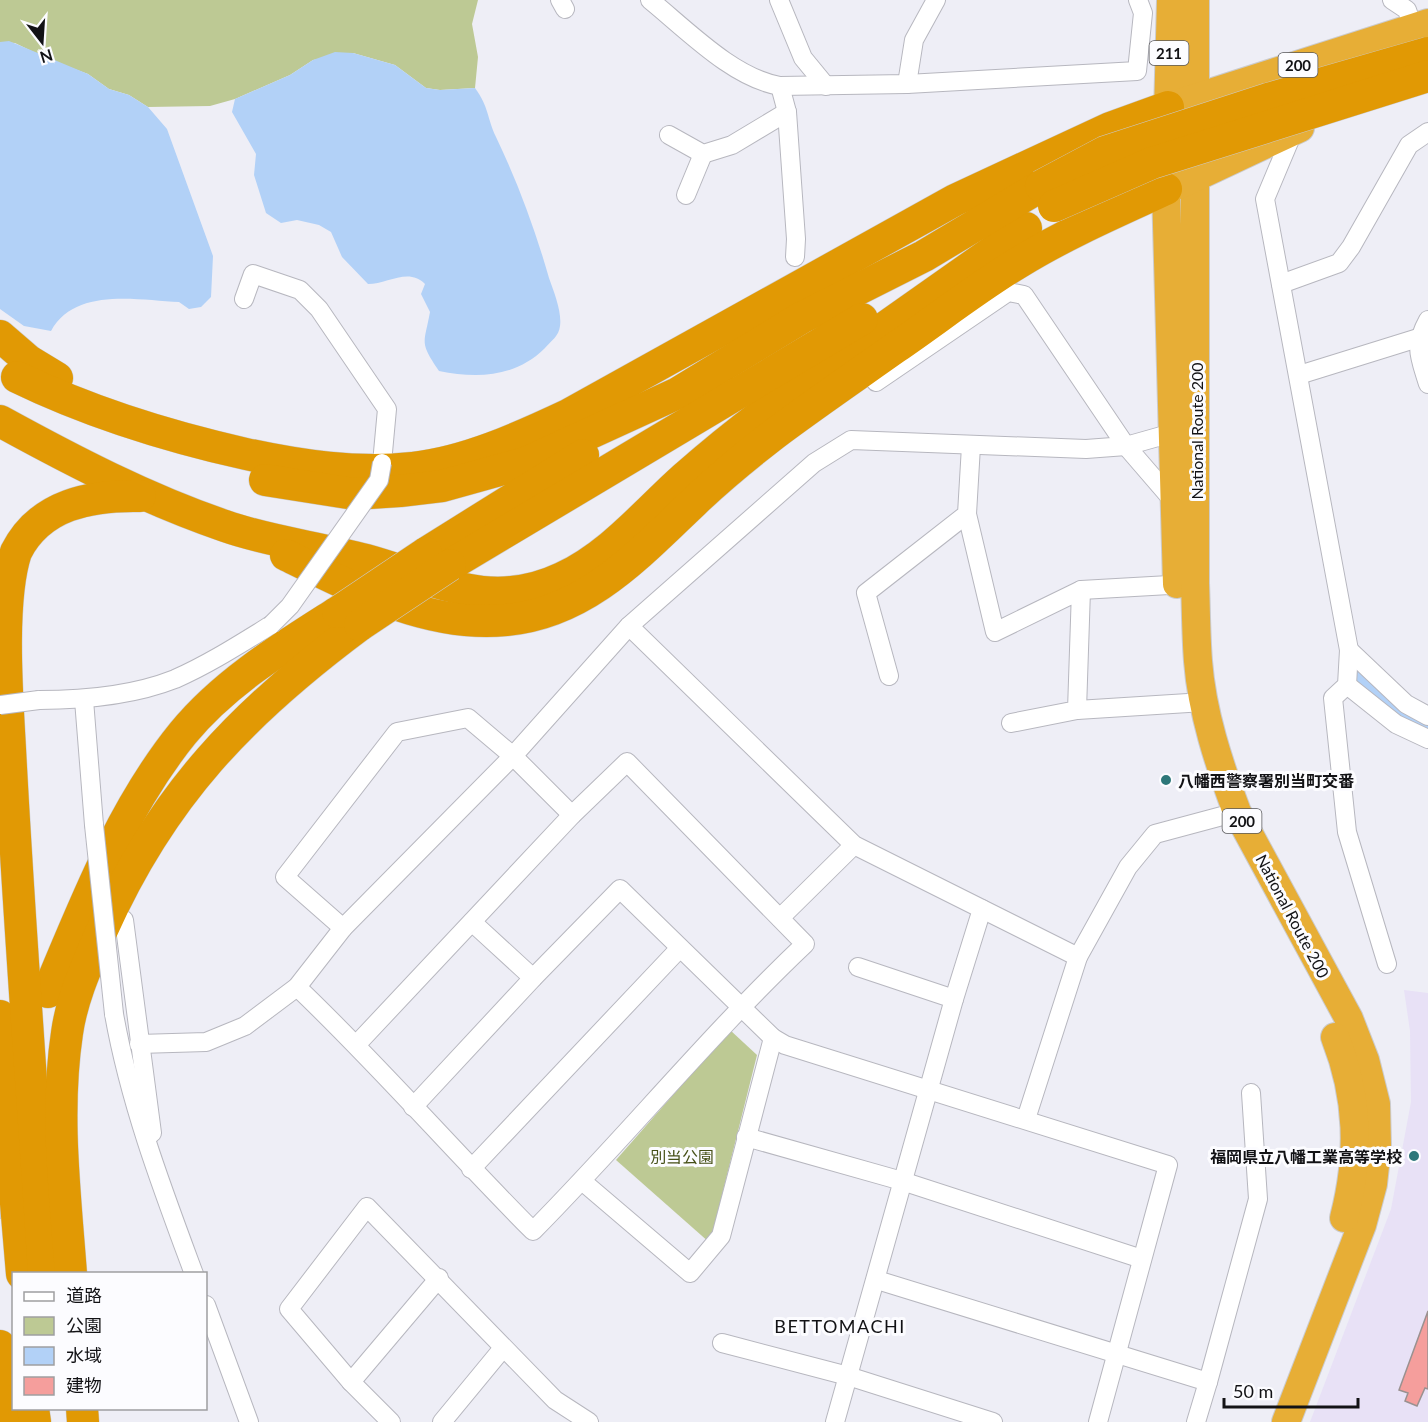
<svg xmlns="http://www.w3.org/2000/svg" width="1428" height="1422" font-family="Lato,'Noto Sans JP',sans-serif">
	<style>
		.education { fill: #e8e1f6 }
		.green { fill: #bdc994 }
		.water { fill: #b2d1f7 }
		.lines { fill: none; stroke-linecap: round; stroke-linejoin: round }
		.river { stroke: #b2d1f7; stroke-width: 32 }
		.building { fill: #f59e9c; stroke: #9a9190; stroke-width: 1.5 }
		.motorway-tunnel { stroke: #cdcdd4; stroke-width: 32; stroke-dasharray: 32 16; stroke-linecap: butt }
		.minor-casing { stroke: #b7b7bf; stroke-width: 20 }
		.trunk-casing { stroke: #cbcbcc; stroke-width: 30 }
		.motorway-casing { stroke: #cbcbcc; stroke-width: 33 }
		.minor { stroke: #fff; stroke-width: 18 }
		.trunk { stroke: #e7ae36; stroke-width: 28 }
		.motorway { stroke: #e19904; stroke-width: 32 }
		.minor-bridge-casing { stroke: #b7b7bf; stroke-width: 20; stroke-linecap: butt }
		.motorway-bridge-casing { stroke: #cbcbcc; stroke-width: 33; stroke-linecap: butt }
		.minor-bridge { stroke: #fff; stroke-width: 18 }
		.motorway-bridge { stroke: #e19904; stroke-width: 32 }
		.poi-dot { fill: #2d7779; stroke: #fcfcff; stroke-width: 2 }
		.labels { text-anchor: middle; dominant-baseline: central; stroke-width: 6; stroke-linejoin: round; paint-order: stroke }
		.shield { fill: #fcfcff; stroke: #58585b; stroke-width: 1.5 }
		.shield-label { font-size: 15px; font-weight: bold; fill: #121215 }
		.street-label { font-size: 16px; fill: #121215; stroke: #fcfcff }
		.poi-label { font-size: 16px; font-weight: bold; fill: #121215; stroke: #fcfcff; text-anchor: start }
		.park-label { font-size: 16px; fill: #465017; stroke: #fcfcff }
		.neighbourhood-label { font-size: 18px; letter-spacing: 1.5px; fill: #121215; stroke: #fcfcff }
	</style>
	<rect width="100%" height="100%" fill="#eeeef6"/>
	<polygon class="education" points="1404,990 1428,993 1428,1422 1310,1422 1391,1209 1411,1102 1410,1031"/>
	<g class="green">
		<polygon points="0,0 478,0 472,24 478,57 475,88 440,90 426,88 395,65 353,53 313,60 290,75 235,99 210,106 148,107 129,95 109,89 88,74 50,60 15,43 0,42"/>
		<polygon points="730,1030 757,1055 710,1243 616,1160"/>
	</g>
	<g class="water">
		<path d="M9 41 88 74 109 89 129 95 148 107 167 129 213 256 211 297 201 307 189 309 179 302C137 300 75 287 51 331L24 326 0 309V42Z"/>
		<path d="M335 52 353 53 395 65 426 88 440 90 475 88C489 107 487 118 496 137 518 183 535 229 549 278 554 292 562 312 560 326 559 336 551 341 545 348 516 377 478 379 439 371 419 341 424 345 430 312L421 294 425 284C409 267 387 284 368 284L342 257 331 232 319 225 297 220 281 223 266 213 254 175 256 154 232 112 235 99 290 75 313 60Z"/>
	</g>
	<g class="lines">
		<polyline class="river" points="1364,686 1391,710 1428,728"/>
	</g>
	<polygon class="building" points="1428,1311 1428,1389 1425,1388 1417,1406 1405,1401 1408,1393 1399,1390"/>
	<g class="lines">
		<polyline class="motorway-tunnel" points="0,1219 4,1166"/>
		<defs>
			<g id="minor">
				<polyline points="560,0 565,9"/>
				<path d="M650 0C687 30 733 78 780 86L907 84 1137 71 1143 13 1138 0"/>
				<polyline points="779,0 803,58 826,86"/>
				<polyline points="1392,0 1407,10 1413,27"/>
				<polyline points="907,84 914,40 936,0"/>
				<polyline points="780,86 787,112 796,239 795,257"/>
				<polyline points="1294,130 1265,199 1349,650 1347,685 1333,698 1347,832 1387,964"/>
				<polyline points="669,135 703,154 732,145 787,112"/>
				<polyline points="686,195 703,154"/>
				<polyline points="1281,284 1339,263 1351,247 1409,145 1428,132"/>
				<polyline points="244,299 253,274 300,290 319,309 387,409 382,463"/>
				<path d="M1428 320C1413 347 1420 357 1428 384"/>
				<polyline points="1299,375 1418,338"/>
				<polyline points="876,382 1008,292 1024,295 1126,446 1176,504"/>
				<polyline points="967,514 995,632 1081,590 1077,710 1011,723"/>
				<polyline points="1081,590 1187,584"/>
				<polyline points="629,626 854,845 1078,957"/>
				<polyline points="1349,650 1406,704 1428,716"/>
				<polyline points="889,676 866,593 967,514 971,446"/>
				<polyline points="1347,685 1396,724 1428,739"/>
				<path d="M39 700C84 700 132 696 175 679 209 664 240 644 271 625"/>
				<polyline points="84,700 94,825"/>
				<polyline points="1077,710 1204,702"/>
				<polyline points="780,918 854,845"/>
				<polyline points="124,920 152,1133"/>
				<polyline points="472,922 533,978"/>
				<polyline points="343,928 285,877 397,732 468,718 513,756 572,815"/>
				<polyline points="858,967 954,999"/>
				<path d="M297 987C379 1065 453 1151 533 1231 626 1137 709 1035 805 944L627 762 572 815 357 1044"/>
				<path d="M114 1014C130 1104 162 1188 194 1274"/>
				<polyline points="773,1038 785,1045 1168,1165 1098,1422"/>
				<polyline points="139,1044 206,1042 245,1026 297,987 343,928 513,756 629,626 814,463 851,440 1086,449 1126,446 1172,433"/>
				<polyline points="413,1107 533,978 620,889 773,1038 721,1236 690,1273 582,1181"/>
				<polyline points="1026,1119 1078,957 1128,867 1155,834 1237,812"/>
				<polyline points="746,1137 902,1181 1142,1259"/>
				<polyline points="471,1169 679,949"/>
				<polyline points="877,1280 1208,1382 1258,1199 1251,1093"/>
				<polyline points="206,1305 249,1422"/>
				<polyline points="722,1343 848,1376 993,1422"/>
				<polyline points="351,1382 439,1278"/>
				<polyline points="391,1422 351,1382 289,1309 367,1207 555,1400 589,1422"/>
				<polyline points="442,1422 503,1348"/>
				<polyline points="835,1422 954,999 982,909"/>
				<polyline points="1196,1422 1208,1382"/>
			</g>
			<g id="trunk">
				<polyline points="1171,0 1166,189 1177,584"/>
				<path d="M1195 0V583C1196 609 1196 636 1198 661 1202 713 1219 764 1237 812L1349 1019 1365 1060 1376 1104 1377 1147 1373 1184 1362 1225 1286 1422"/>
				<polyline points="1179,103 1428,23"/>
				<polyline points="1179,185 1300,128"/>
				<path d="M1335 1037C1359 1098 1360 1156 1344 1218"/>
			</g>
			<g id="motorway">
				<polyline points="0,336 29,361 57,378"/>
				<path d="M17 377C91 413 166 436 246 454 301 466 356 474 413 468 466 462 519 438 568 415L955 200 1110 128 1168 107"/>
				<path d="M0 421C73 461 146 499 225 526 270 542 319 547 366 560 435 579 490 612 562 578 610 556 645 513 684 478 710 455 737 433 765 412L1026 228"/>
				<polyline points="265,480 354,494 400,491 442,486 525,463 678,393 801,318 924,256 1041,186"/>
				<polyline points="426,553 583,455"/>
				<path d="M286 555C353 588 429 628 506 620 586 613 639 554 694 502 719 478 746 456 773 435 813 405 854 377 895 348 936 320 975 289 1018 263 1065 234 1116 212 1166 189"/>
				<polyline points="450,565 862,319"/>
				<path d="M48 992C85 904 122 808 183 733 225 682 283 647 338 612"/>
				<polyline points="0,1016 22,1274"/>
				<path d="M44 1274C33 1099 19 924 10 749 7 695 0 600 16 552 40 504 91 495 140 496"/>
				<path d="M71 1274C65 1193 55 1113 67 1033 72 997 88 963 102 930 162 795 243 712 360 625"/>
				<polyline points="0,1346 7,1422"/>
				<polyline points="33,1408 35,1422"/>
				<polyline points="82,1408 83,1422"/>
			</g>
		</defs>
		<use href="#minor" class="minor-casing"/>
		<use href="#trunk" class="trunk-casing"/>
		<use href="#motorway" class="motorway-casing"/>
		<use href="#minor" class="minor"/>
		<use href="#trunk" class="trunk"/>
		<use href="#motorway" class="motorway"/>
		<defs>
			<g id="minor-bridge">
				<polyline points="271,625 290,606 379,480 382,463"/>
				<polyline points="0,705 39,700"/>
				<polyline points="94,825 114,1014"/>
			</g>
			<g id="motorway-bridge">
				<polyline points="1041,186 1105,152 1268,99 1428,53"/>
				<polyline points="1054,206 1152,163 1428,76"/>
				<polyline points="338,612 426,553"/>
				<polyline points="360,625 450,565"/>
			</g>
		</defs>
		<use href="#minor-bridge" class="minor-bridge-casing"/>
		<use href="#motorway-bridge" class="motorway-bridge-casing"/>
		<use href="#minor-bridge" class="minor-bridge"/>
		<use href="#motorway-bridge" class="motorway-bridge"/>
	</g>
	<g class="poi-dot">
		<circle cx="1166" cy="780" r="6"/>
		<circle cx="1414" cy="1156" r="6"/>
	</g>
	<g class="labels">
		<g class="shield">
			<rect x="1149.5" y="41" width="39" height="24" rx="4.5"/>
			<rect x="1278.5" y="53" width="39" height="24" rx="4.5"/>
			<rect x="1222.5" y="809" width="39" height="24" rx="4.5"/>
		</g>
		<g class="shield-label">
			<text x="1169" y="53">211</text>
			<text x="1298" y="65">200</text>
			<text x="1242" y="821">200</text>
		</g>
		<g class="street-label">
			<text transform="translate(1196 431) rotate(-90)">National Route 200</text>
			<text transform="translate(1293 916) rotate(62)">National Route 200</text>
		</g>
		<g class="poi-label">
			<text x="1178" y="780">八幡西警察署別当町交番</text>
			<text x="1402" y="1156" text-anchor="end">福岡県立八幡工業高等学校</text>
		</g>
		<g class="park-label">
			<text x="682" y="1156">別当公園</text>
		</g>
		<g class="neighbourhood-label">
			<text x="840" y="1326">BETTOMACHI</text>
		</g>
	</g>
	<rect x="12" y="1272" width="195" height="138" fill="#fcfcff" stroke="#9e9ea1" stroke-width="1.5"/>
	<rect x="24" y="1292" width="30" height="9" fill="#ffffff" stroke="#9e9ea1" stroke-width="1.5"/>
	<text x="66" y="1302" font-size="18" fill="#121215">道路</text>
	<rect x="24" y="1317" width="30" height="18" fill="#bdc994" stroke="#9e9ea1" stroke-width="1.5"/>
	<text x="66" y="1332" font-size="18" fill="#121215">公園</text>
	<rect x="24" y="1347" width="30" height="18" fill="#b2d1f7" stroke="#9e9ea1" stroke-width="1.5"/>
	<text x="66" y="1362" font-size="18" fill="#121215">水域</text>
	<rect x="24" y="1377" width="30" height="18" fill="#f59e9c" stroke="#9e9ea1" stroke-width="1.5"/>
	<text x="66" y="1392" font-size="18" fill="#121215">建物</text>
	<g transform="translate(42 42) rotate(163)" stroke="#fcfcff" stroke-width="4.5" paint-order="stroke">
	<path d="M0-4.5L10 22L0 15L-10 22Z" fill="#121215"/>
	<text y="-9" font-size="16" font-weight="bold" text-anchor="middle" fill="#121215">N</text>
	</g>
	<path d="M1224 1398v9h134v-9" fill="none" stroke="#121215" stroke-width="3"/>
	<text x="1233" y="1398" font-size="18" fill="#121215" stroke="#fcfcff" stroke-width="4.5" paint-order="stroke">50 m</text>
</svg>
